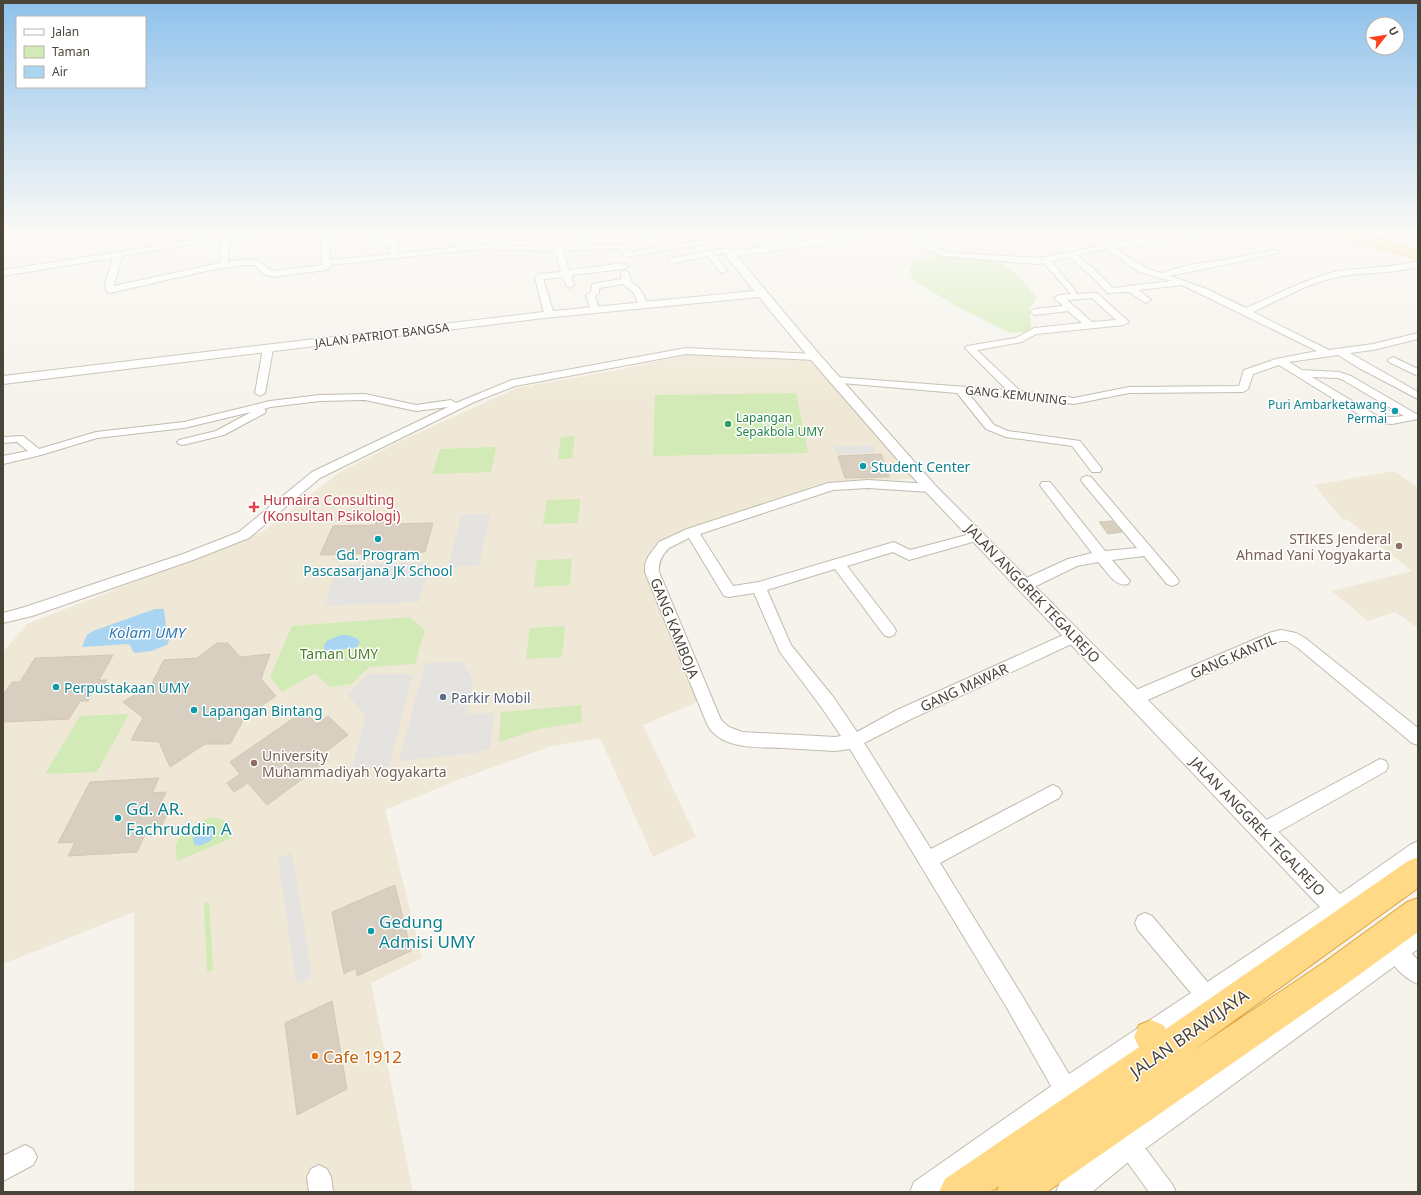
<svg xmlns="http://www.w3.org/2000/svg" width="1421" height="1195" font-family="'Noto Sans',sans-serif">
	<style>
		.education { fill: #efe8d6 }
		.green { fill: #d2eab5 }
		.parking { fill: #e5e3e0 }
		.water { fill: #a9d4f2 }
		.building { fill: #d8cfc1; stroke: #d3c7b4 }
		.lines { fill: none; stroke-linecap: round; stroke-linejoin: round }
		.minor-casing { stroke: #c2bbae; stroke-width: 2 }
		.tertiary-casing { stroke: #c2bbae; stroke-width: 2 }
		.trunk-casing { stroke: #e0a43c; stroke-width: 2 }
		.minor { fill: #fff; fill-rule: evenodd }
		.tertiary { fill: #fff; fill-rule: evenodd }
		.trunk { fill: #ffd985; fill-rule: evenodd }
		.culture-dot { fill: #0f9aa8; stroke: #fff; stroke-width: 1.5 }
		.leisure-dot { fill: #2e9e5b; stroke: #fff; stroke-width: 1.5 }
		.health-dot { fill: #e0444e; stroke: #fff; stroke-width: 1.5 }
		.education-dot { fill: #8d6e63; stroke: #fff; stroke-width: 1.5 }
		.service-dot { fill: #5c6f8a; stroke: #fff; stroke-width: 1.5 }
		.food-dot { fill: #e8710a; stroke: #fff; stroke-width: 1.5 }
		.labels { text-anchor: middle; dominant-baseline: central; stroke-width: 3; stroke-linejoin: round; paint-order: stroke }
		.far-street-label { font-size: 12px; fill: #4b4439; stroke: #fff }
		.far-culture-label { font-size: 12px; fill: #0d838f; stroke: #fff; text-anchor: end }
		.far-leisure-label { font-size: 12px; fill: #27864d; stroke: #fff; text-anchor: start }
		.culture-label { font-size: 14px; fill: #0d838f; stroke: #fff; text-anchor: start }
		.health-label { font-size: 14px; fill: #be3a42; stroke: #fff; text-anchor: start }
		.education-label { font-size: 14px; fill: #785e54; stroke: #fff; text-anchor: end }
		.street-label { font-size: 14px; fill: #4b4439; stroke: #fff }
		.park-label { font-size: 14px; fill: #4a7f2a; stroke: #fff }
		.service-label { font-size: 14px; fill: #4e5e75; stroke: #fff; text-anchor: start }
		.water-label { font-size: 15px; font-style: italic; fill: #2e7ab2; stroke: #fff }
		.near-culture-label { font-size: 17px; fill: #0d838f; stroke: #fff; text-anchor: start }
		.near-street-label { font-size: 17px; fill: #4b4439; stroke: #fff }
		.near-food-label { font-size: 17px; fill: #c56008; stroke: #fff; text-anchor: start }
	</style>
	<rect width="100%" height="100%" fill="#f6f3ec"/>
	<g class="education">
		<polygon points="686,355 714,355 781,360 813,360 917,479 827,482 812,486 787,498 662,542 652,549 645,567 702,700 643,725 696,837 653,857 600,738 552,746 460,779 385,810 422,958 371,983 413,1192 134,1192 134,912 3,964 4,651 27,624 262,532 340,472 405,439 517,388 612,371"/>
		<polygon points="1394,471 1418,487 1418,628 1395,612 1368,621 1332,591 1412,571 1347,519 1343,520 1314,485"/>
	</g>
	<g class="green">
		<polygon points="937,256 996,259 1017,274 1037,298 1029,309 1032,331 1011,333 996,326 956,306 918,283 914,281 909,271 914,260"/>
		<polygon points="796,393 808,453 653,456 655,395"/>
		<polygon points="575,436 572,459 558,459 561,437"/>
		<polygon points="496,447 491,472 432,474 440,449"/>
		<polygon points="580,499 578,523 543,524 547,500"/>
		<polygon points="572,559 570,585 534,587 537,560"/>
		<polygon points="410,617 425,630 415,664 369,667 351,684 330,687 315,673 282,692 270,677 292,626"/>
		<polygon points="565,626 562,657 526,659 530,628"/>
		<polygon points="581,705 582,722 539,729 499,742 501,712"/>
		<polygon points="129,714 97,772 45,774 80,716"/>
		<path d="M211 817C228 820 229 821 232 838L177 861C177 857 176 852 176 848 177 832 198 823 211 817Z"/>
		<polygon points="207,902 209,902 213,968 209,972 207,971 204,904"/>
	</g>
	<g class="parking">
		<polygon points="872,445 875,453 836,454 834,446"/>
		<polygon points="490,514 479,566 448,567 461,515"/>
		<polygon points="430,562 419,602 324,606 338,565"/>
		<polygon points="463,662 473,680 467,714 494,713 490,748 477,753 399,761 425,663"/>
		<polygon points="369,674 413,674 389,767 352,767 366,716 347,694"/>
		<polygon points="292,852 312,977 296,984 278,858"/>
	</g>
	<g class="water">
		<polygon points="155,609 164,609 166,627 172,633 167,645 151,651 135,653 132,650 131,646 128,644 82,647 87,635 93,631"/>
		<polygon points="341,635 348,635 358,639 360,643 356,648 342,649 325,657 324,645 328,640"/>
		<polygon points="208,827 213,829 214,836 209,842 199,846 194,844 193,838 199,830"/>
	</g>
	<g class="building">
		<polygon points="881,454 889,477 845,478 838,456"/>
		<polygon points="393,520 391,524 433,523 425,552 320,555 333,526 375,525 377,521"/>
		<polygon points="1112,521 1122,532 1108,534 1099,522"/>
		<polygon points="217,643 228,643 240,657 270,654 261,679 276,696 245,717 230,744 205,744 170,767 159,742 131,740 143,718 123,702 151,685 164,660 197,658"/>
		<polygon points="113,655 99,680 107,680 100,692 93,692 88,701 80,701 69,719 3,722 3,695 12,682 20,682 35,658"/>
		<polygon points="304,711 317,724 328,716 348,735 319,757 324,763 267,805 248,783 234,792 227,783 240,774 230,762"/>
		<polygon points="159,778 152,793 166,792 157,811 169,810 162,825 149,826 137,852 68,856 75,842 58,843 90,782"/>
		<polygon points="395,885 411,951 357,976 356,968 344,974 332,912"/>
		<polygon points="332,1001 347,1089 297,1115 285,1023"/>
	</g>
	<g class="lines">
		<defs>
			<g id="minor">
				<path d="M302 233 298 235 229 239 228 262C237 260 253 257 261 262 266 265 267 270 273 271L322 265 321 233H329L330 260 390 254V245L374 243 371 233H379L381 239 397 241 398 253 481 245 558 247 580 245 578 233H586L588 245H624L629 252 703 240 707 242 703 244 627 257H624L618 249 615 248 563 251 569 270 624 263 628 266 624 269 571 275 574 285 570 288 566 285 563 277 543 279 554 314 549 317 544 314 535 277 539 274 561 272 555 251 481 249 330 265 329 269 326 270 273 277 263 274 255 265H242L206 271 110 293 107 292 105 285 113 258 3 276V270L231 234ZM221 240 220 263 114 286 122 256Z"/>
				<polygon points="642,233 656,233 655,235 642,236"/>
				<polygon points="784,233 792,233 801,244 800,246 794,246"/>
				<path d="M903 233H913L936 247 946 252 1035 258 1046 257 1107 244 1189 233H1204L1203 235 1182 239 1115 248 1145 268 1161 273 1189 265 1223 260 1275 250H1278L1279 252 1275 254 1170 276 1207 289 1246 308C1277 295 1306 278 1339 271 1366 267 1392 268 1418 261V267L1408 269C1385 274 1361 272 1338 277 1308 283 1281 299 1253 312L1329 350 1373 344 1418 333V339L1373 350 1350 353 1418 392V399L1359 368 1338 355 1289 362 1302 370 1339 372 1351 376 1418 415V419L1392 424 1371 422 1279 365 1253 374 1248 389 1243 392 1129 393 1074 404 1017 397 969 394 994 425 1008 431 1080 441 1102 469 1100 472H1092L1072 446 1006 437 986 429 957 393 830 382 829 380 830 378 834 377 1007 390 965 348 967 346 1016 338 1034 328 1082 323 1068 311 1035 315 1030 312 1035 309 1063 306 1054 298 1059 295 1071 294 1044 263 1035 264 945 256 930 251ZM1106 249 1139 272 1171 281 1113 288 1094 269 1077 255ZM1069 257 1088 273 1108 293 1129 292 1146 303 1151 300 1139 290 1182 285 1317 351 1276 359 1244 370 1239 386 1129 387 1074 398 1020 391 977 350 1022 342 1036 334 1124 325 1129 322 1097 293 1075 294 1076 292 1075 290 1051 261ZM1092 298 1116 320 1092 322 1067 300ZM1312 377 1338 378 1343 380 1404 416 1392 417H1379Z"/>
				<polygon points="1374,233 1389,233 1388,235 1366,239 1362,237 1363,235"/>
				<polygon points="727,248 730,248 731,250 730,252 715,255 727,270 723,273 720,272 708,256 672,264 668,261 672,258"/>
				<path d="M625 270 629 273 631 282C640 288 644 293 647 304L645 306H639L634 293 623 284 599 288V293L595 296 599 309 597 311H591L586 295 591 292 592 284 621 279V273Z"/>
				<polygon points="268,346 273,349 265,393 260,396 255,393 263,349"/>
				<polygon points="686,348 815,354 820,357 815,360 686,354 515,386 474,402 320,478 249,538 193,560 32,616 3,623 3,613 25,607 183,554 239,532 312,472 448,407 416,411 365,400 320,401 270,407 264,409 266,411 265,413 224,435 183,445 179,444 177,442 179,440 216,431 251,412 184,428 97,438 41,455 3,464 3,456 28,451 17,442 3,443 3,437 23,436 39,449 96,432 184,422 270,401 320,395 365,394 416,405 451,400 456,403 512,380"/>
				<polygon points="1393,357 1418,369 1418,376 1389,362 1388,360"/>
				<path d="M1087 476 1091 477 1177 578 1179 581 1177 584 1172 586 1167 584 1144 556 1112 560 1130 581 1128 584C1115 588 1106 570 1098 562L1077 566 1030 589 1025 590 1020 589 1018 585 1020 581 1068 559 1092 553 1042 488 1040 485 1042 482H1050L1105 551 1137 548 1083 483 1081 480 1083 477Z"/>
				<path d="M868 480 930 484 934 485 936 488 934 491 930 492 868 488 833 490 700 534 733 586 759 582 894 542 910 550 978 532 983 533 984 536 983 539 909 560 893 552 847 566 894 627 896 631 894 635 889 637 884 635 835 569 767 590 791 645 834 698 857 732 897 710 1070 632 1075 630 1080 632 1082 636 1080 640 909 720 864 743 931 849 1047 788 1053 785 1059 788 1062 793 1059 798 940 863 1021 994 1075 1084 1078 1092 1075 1100 1067 1103 1059 1100 1007 1008 850 749 835 751C817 750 800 749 782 748 758 747 720 750 707 724L645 572V565L648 557 659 542 687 529 828 483ZM689 538 724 596 729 597 754 593 780 652 822 708 841 736 835 737 742 732 729 727 721 720 659 572C658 562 662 555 669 548Z"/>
				<polygon points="1281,630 1296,633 1305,638 1418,728 1418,745 1412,743 1298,648 1287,641 1280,641 1141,703 1135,704 1129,703 1127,698 1129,693 1272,632"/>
				<polygon points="1380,759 1386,761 1388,766 1386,771 1269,837 1263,839 1257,837 1254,831 1257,825"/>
				<polygon points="1145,913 1152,916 1215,991 1218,998 1215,1005 1208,1008 1201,1005 1138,930 1135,923 1138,916"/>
				<path d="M1395 941 1402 944 1418 960V984C1405 979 1390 964 1385 951L1388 944Z"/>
				<polygon points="1128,1132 1136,1136 1172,1184 1176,1192 1149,1192 1120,1152 1116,1144 1120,1136"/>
				<polygon points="25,1145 33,1149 37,1157 33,1165 3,1181 3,1156"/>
				<polygon points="319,1165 327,1169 331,1177 333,1192 309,1192 307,1177 311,1169"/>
			</g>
			<g id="tertiary">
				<polygon points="862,233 888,233 883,236 737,256 819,354 935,485 1340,894 1410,845 1418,841 1418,865 1356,910 1361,920 1357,928 1349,932 1341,928 1336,924 1077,1102 949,1192 910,1192 914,1182 1057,1082 1320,907 925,491 811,360 759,297 544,318 3,384 3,376 544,312 754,291 726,256 725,254 726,252"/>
				<polygon points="1418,922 1418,949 1138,1154 1092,1192 1056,1192 1060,1182 1118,1134 1410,926"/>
			</g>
			<g id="trunk">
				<polygon points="1339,233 1358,233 1418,251 1418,259 1341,236"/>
				<polygon points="1418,857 1418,888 1192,1051 1323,963 1407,902 1418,898 1418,932 1345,985 1047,1192 996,1192 999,1186 990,1192 939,1192 945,1179 1139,1047 1134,1037 1139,1025 1151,1020 1163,1025 1166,1029 1408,861"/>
			</g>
		</defs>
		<use href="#minor" class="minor-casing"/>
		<use href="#tertiary" class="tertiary-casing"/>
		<use href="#trunk" class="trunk-casing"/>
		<use href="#minor" class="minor"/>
		<use href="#tertiary" class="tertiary"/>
		<use href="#trunk" class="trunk"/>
	</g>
	<linearGradient id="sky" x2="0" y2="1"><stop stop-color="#8fc1ec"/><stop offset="0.58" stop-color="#fbfaf6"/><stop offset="1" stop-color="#fbfaf6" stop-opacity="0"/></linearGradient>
	<rect width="1421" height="400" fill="url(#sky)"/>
	<g class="culture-dot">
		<circle cx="1395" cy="411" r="4"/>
		<circle cx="863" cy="466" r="4"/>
		<circle cx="378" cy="539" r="4"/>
		<circle cx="56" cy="687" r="4"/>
		<circle cx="194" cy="710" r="4"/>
		<circle cx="118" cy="818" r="4"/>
		<circle cx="371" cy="931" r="4"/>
	</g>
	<circle class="leisure-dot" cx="728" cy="424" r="4"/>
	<path class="health-dot" d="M252 501h4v4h4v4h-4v4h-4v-4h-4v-4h4z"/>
	<g class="education-dot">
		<circle cx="1399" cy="546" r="4"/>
		<circle cx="254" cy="763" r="4"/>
	</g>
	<circle class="service-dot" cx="443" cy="697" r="4"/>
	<circle class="food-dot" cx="315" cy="1056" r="4"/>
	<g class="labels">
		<g class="far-street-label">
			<text transform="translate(382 335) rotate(-7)">JALAN PATRIOT BANGSA</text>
			<text transform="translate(1016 395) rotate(6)">GANG KEMUNING</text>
		</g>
		<g class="far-culture-label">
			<text x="1387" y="404">Puri Ambarketawang<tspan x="1387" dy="14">Permai</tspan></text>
		</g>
		<g class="far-leisure-label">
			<text x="736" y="417">Lapangan<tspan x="736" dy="14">Sepakbola UMY</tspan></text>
		</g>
		<g class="culture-label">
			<text x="871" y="466">Student Center</text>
			<text x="378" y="554" text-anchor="middle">Gd. Program<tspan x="378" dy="16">Pascasarjana JK School</tspan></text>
			<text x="64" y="687">Perpustakaan UMY</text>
			<text x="202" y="710">Lapangan Bintang</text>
		</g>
		<g class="health-label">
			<text x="263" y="499">Humaira Consulting<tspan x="263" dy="16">(Konsultan Psikologi)</tspan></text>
		</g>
		<g class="education-label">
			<text x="1391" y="538">STIKES Jenderal<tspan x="1391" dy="16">Ahmad Yani Yogyakarta</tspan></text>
			<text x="262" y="755" text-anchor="start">University<tspan x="262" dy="16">Muhammadiyah Yogyakarta</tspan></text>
		</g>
		<g class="street-label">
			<text transform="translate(1033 593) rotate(46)">JALAN ANGGREK TEGALREJO</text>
			<text transform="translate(675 628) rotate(68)">GANG KAMBOJA</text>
			<text transform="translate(1233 656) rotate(-23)">GANG KANTIL</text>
			<text transform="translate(964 687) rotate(-25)">GANG MAWAR</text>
			<text transform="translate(1258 826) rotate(46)">JALAN ANGGREK TEGALREJO</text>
		</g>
		<g class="park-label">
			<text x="339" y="653">Taman UMY</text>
		</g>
		<g class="service-label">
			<text x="451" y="697">Parkir Mobil</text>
		</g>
		<g class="water-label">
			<text x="147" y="632">Kolam UMY</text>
		</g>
		<g class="near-culture-label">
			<text x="126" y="808">Gd. AR.<tspan x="126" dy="20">Fachruddin A</tspan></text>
			<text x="379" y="921">Gedung<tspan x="379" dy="20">Admisi UMY</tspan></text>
		</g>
		<g class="near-street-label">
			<text transform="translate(1189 1033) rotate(-35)">JALAN BRAWIJAYA</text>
		</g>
		<g class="near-food-label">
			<text x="323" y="1056">Cafe 1912</text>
		</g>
	</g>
	<rect width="1421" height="1195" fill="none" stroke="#4b4439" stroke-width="8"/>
	<rect x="16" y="16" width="130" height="72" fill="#ffffff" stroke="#b7b4b0"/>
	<rect x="24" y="29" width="20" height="6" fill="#ffffff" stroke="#b7b4b0"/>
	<text x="52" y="36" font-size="12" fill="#4b4439">Jalan</text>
	<rect x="24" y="46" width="20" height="12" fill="#d2eab5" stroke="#b7b4b0"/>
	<text x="52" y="56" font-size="12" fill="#4b4439">Taman</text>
	<rect x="24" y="66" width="20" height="12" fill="#a9d4f2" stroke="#b7b4b0"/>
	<text x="52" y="76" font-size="12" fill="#4b4439">Air</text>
	<g transform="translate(1385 36) rotate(60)"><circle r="19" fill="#ffffff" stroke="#b7b4b0"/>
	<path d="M0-3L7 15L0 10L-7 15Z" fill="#fc3f1d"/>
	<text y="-6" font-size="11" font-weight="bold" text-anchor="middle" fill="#4b4439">U</text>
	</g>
</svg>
